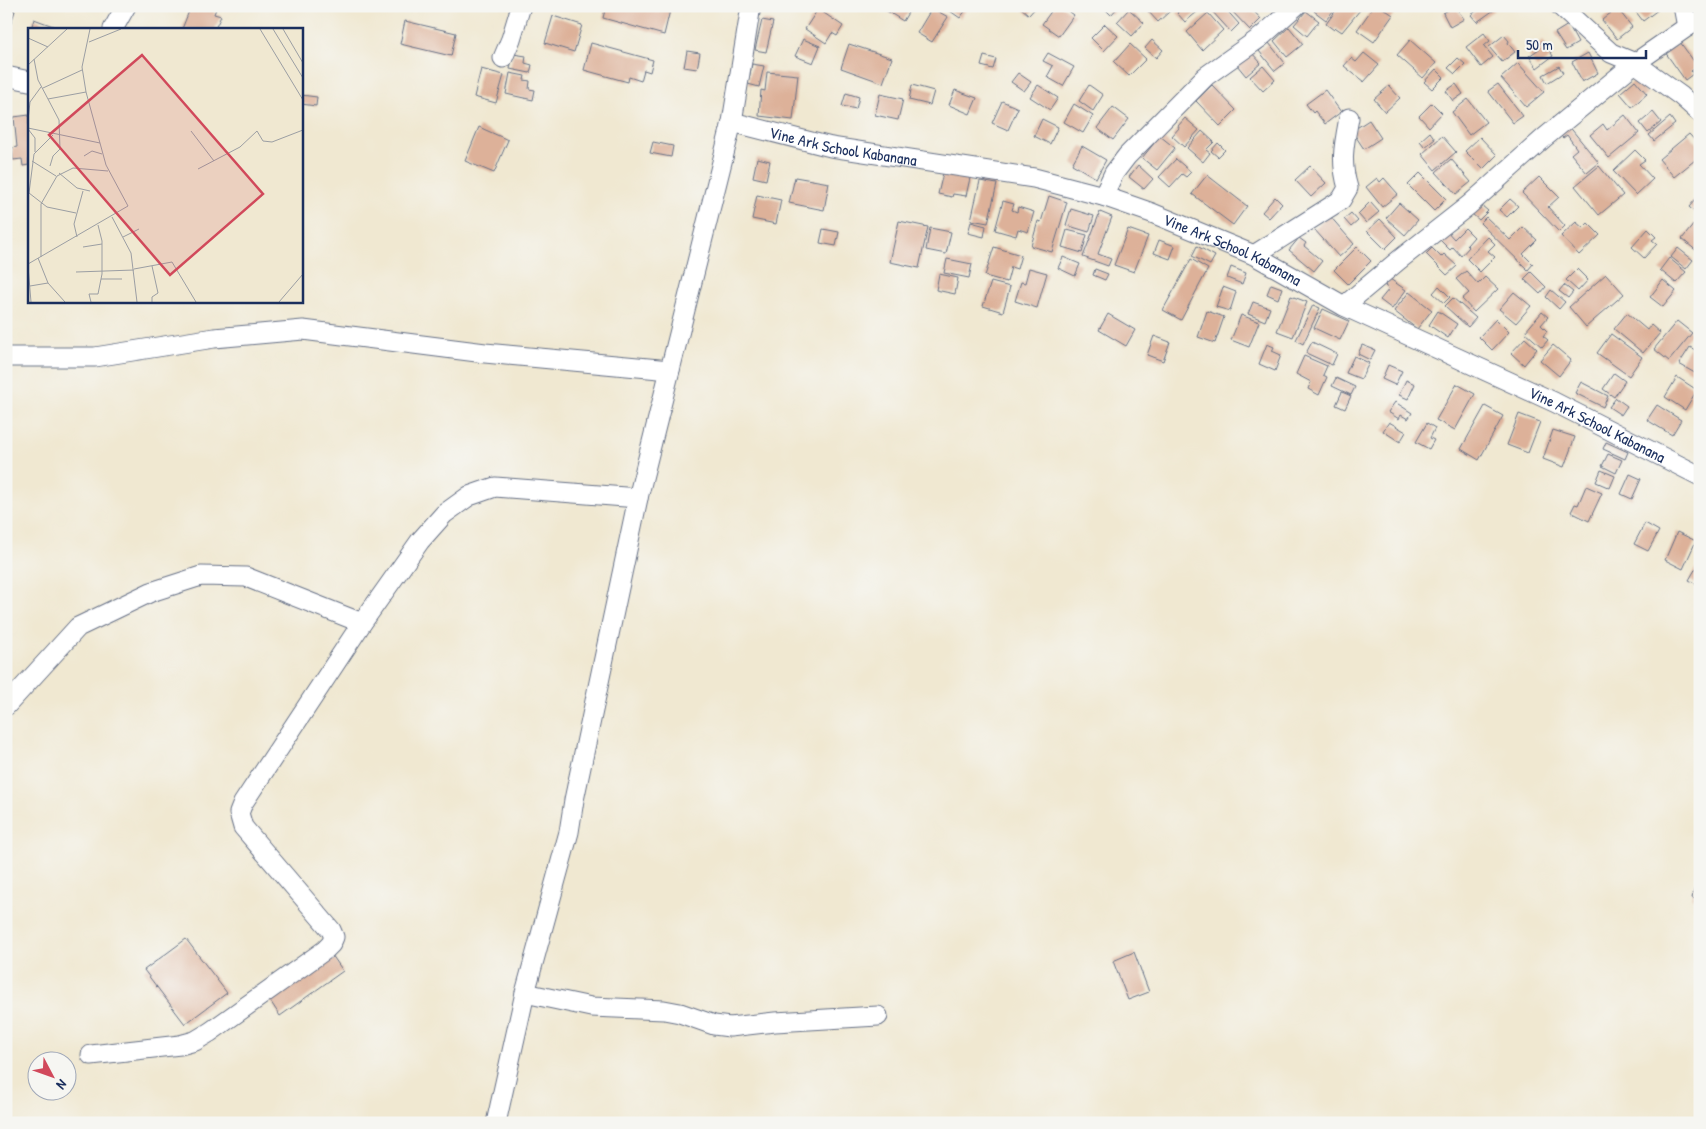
<svg xmlns="http://www.w3.org/2000/svg" width="1706" height="1129" font-family="'Patrick Hand',sans-serif">
	<style>
		.building { fill: #ddb199 }
		.lines { fill: none; stroke-linecap: round; stroke-linejoin: round }
		.minor-casing { stroke: #667086; stroke-width: 21 }
		.minor { stroke: #fff; stroke-width: 19 }
		.labels { text-anchor: middle; dominant-baseline: central; stroke-width: 4; stroke-linejoin: round; paint-order: stroke }
		.street-label { font-size: 16px; fill: #1b2f5e; stroke: #f6f6f2 }
		.inset-road { fill: none; stroke: #9b9ea3; stroke-width: 1 }
		.view { fill: #d1495b; fill-opacity: 0.15; stroke: #d1495b; stroke-width: 2.5 }
		.inset-edge { fill: none; stroke: #1b2f5e; stroke-width: 2.5 }
	</style>
	<rect width="100%" height="100%" fill="#f6f6f2"/>
	<filter id="ink" filterUnits="userSpaceOnUse"><feTurbulence type="fractalNoise" baseFrequency=".02" numOctaves="2"/><feDisplacementMap in="SourceGraphic" scale="10" xChannelSelector="R" yChannelSelector="G"/><feConvolveMatrix kernelMatrix="1 2 1 2 8 2 1 2 1" color-interpolation-filters="sRGB"/></filter>
	<filter id="wash" filterUnits="userSpaceOnUse"><feTurbulence type="fractalNoise" baseFrequency=".0096" numOctaves="4" result="noise"/><feDisplacementMap in="SourceGraphic" scale="20" xChannelSelector="R" yChannelSelector="G"/><feGaussianBlur stdDeviation="1.12" result="paint"/><feColorMatrix in="noise" values="0 0 0 0 0 0 0 0 0 0 0 0 0 0 0 0 0 1.4 0 .05"/><feComposite in="paint" operator="in"/></filter>
	<g filter="url(#wash)">
		<rect width="100%" height="100%" fill="#f0e8d1"/>
		<g id="blocks">
			<g class="building">
				<polygon points="191,6 217,6 214,14 221,16 215,29 182,29"/>
				<polygon points="606,6 671,6 664,35 603,18"/>
				<polygon points="890,6 912,6 903,21 887,11"/>
				<polygon points="943,6 969,6 960,18"/>
				<polygon points="1019,6 1037,6 1029,15"/>
				<polygon points="1055,6 1062,6 1074,15 1059,36 1042,24"/>
				<polygon points="1102,6 1119,6 1111,15"/>
				<polygon points="1151,6 1166,6 1170,11 1158,22 1147,10"/>
				<polygon points="1184,6 1192,6 1197,12 1185,22 1177,13"/>
				<polygon points="1215,6 1223,6 1239,24 1231,32 1211,10"/>
				<polygon points="1231,6 1249,6 1261,19 1250,30 1229,8"/>
				<polygon points="1318,6 1337,6 1326,20 1314,11"/>
				<polygon points="1339,6 1355,6 1360,10 1342,32 1336,28 1334,30 1326,24"/>
				<polygon points="1374,6 1380,6 1393,15 1374,42 1357,30"/>
				<polygon points="1455,6 1464,19 1450,27 1443,13"/>
				<polygon points="1483,6 1491,6 1494,10 1477,22 1471,15"/>
				<polygon points="1636,6 1663,6 1643,21 1633,8"/>
				<polygon points="6,8 15,11 7,35 6,35"/>
				<polygon points="932,8 948,17 932,42 917,33"/>
				<polygon points="1617,8 1632,27 1617,39 1602,20"/>
				<polygon points="818,9 843,26 837,36 832,33 826,43 805,29"/>
				<polygon points="1129,9 1144,23 1132,36 1117,22"/>
				<polygon points="1306,11 1319,21 1307,36 1294,25"/>
				<polygon points="1208,13 1223,30 1202,50 1187,32"/>
				<polygon points="553,16 582,25 574,52 545,43"/>
				<polygon points="34,19 53,26 52,29 31,29"/>
				<polygon points="762,20 773,22 766,52 755,50"/>
				<polygon points="405,21 456,33 451,56 400,44"/>
				<polygon points="1105,24 1118,36 1104,51 1091,38"/>
				<polygon points="1568,25 1578,43 1566,50 1555,33"/>
				<polygon points="1289,27 1303,44 1287,57 1274,41"/>
				<polygon points="1484,33 1490,41 1484,46 1493,57 1481,67 1466,47"/>
				<polygon points="1504,35 1509,41 1508,43 1515,52 1502,62 1489,47"/>
				<polygon points="803,39 820,46 813,63 795,56"/>
				<polygon points="1152,40 1163,50 1156,58 1145,48"/>
				<polygon points="1410,40 1436,63 1423,78 1397,55"/>
				<polygon points="1543,41 1553,56 1537,68 1529,56 1539,49 1537,46"/>
				<polygon points="1680,42 1698,67 1691,71 1693,74 1685,80 1665,52"/>
				<polygon points="591,43 653,60 650,72 644,70 641,81 629,77 628,82 584,70"/>
				<polygon points="1269,43 1285,63 1275,71 1259,51"/>
				<polygon points="849,44 892,58 883,83 841,68"/>
				<polygon points="1130,44 1146,59 1129,76 1114,62"/>
				<polygon points="687,51 700,53 697,69 684,67"/>
				<polygon points="1251,52 1261,63 1246,76 1237,65"/>
				<polygon points="1048,53 1074,67 1063,86 1047,77 1053,66 1043,61"/>
				<polygon points="1364,53 1379,65 1364,82 1344,66 1351,58 1356,62"/>
				<polygon points="1588,53 1598,73 1582,82 1572,62"/>
				<polygon points="513,54 526,56 525,63 532,65 530,73 510,69"/>
				<polygon points="984,56 996,59 993,69 981,66"/>
				<polygon points="1458,58 1465,64 1455,74 1448,68"/>
				<polygon points="1518,63 1544,92 1526,107 1501,78"/>
				<polygon points="752,64 764,66 759,87 748,84"/>
				<polygon points="1263,66 1275,80 1263,91 1250,77"/>
				<polygon points="1559,66 1563,73 1547,83 1543,75"/>
				<polygon points="481,69 504,75 496,103 474,97"/>
				<polygon points="1436,69 1444,77 1432,89 1424,82"/>
				<polygon points="767,72 798,75 793,120 759,116 761,90 765,91"/>
				<polygon points="510,73 525,76 524,80 530,81 529,89 535,90 533,100 506,94"/>
				<polygon points="1018,73 1031,82 1024,91 1011,82"/>
				<polygon points="1635,80 1647,94 1632,107 1620,93"/>
				<polygon points="1456,84 1463,94 1453,101 1446,91"/>
				<polygon points="1498,84 1523,116 1513,123 1488,91"/>
				<polygon points="912,85 934,91 930,105 909,100"/>
				<polygon points="1038,85 1058,98 1050,110 1030,97"/>
				<polygon points="1089,85 1103,95 1093,111 1079,101"/>
				<polygon points="1212,85 1236,110 1220,126 1196,101"/>
				<polygon points="1389,86 1400,98 1385,112 1374,99"/>
				<polygon points="955,90 977,98 970,114 949,105"/>
				<polygon points="1325,90 1341,112 1325,124 1315,111 1313,113 1306,104"/>
				<polygon points="846,93 859,97 856,109 842,106"/>
				<polygon points="880,94 903,99 898,120 875,115"/>
				<polygon points="301,95 317,97 316,106 301,104"/>
				<polygon points="1468,99 1486,122 1469,135 1452,112"/>
				<polygon points="1002,101 1018,108 1008,130 992,123"/>
				<polygon points="1432,103 1442,113 1429,127 1419,116"/>
				<polygon points="1074,104 1093,116 1083,133 1064,122"/>
				<polygon points="1113,107 1129,119 1113,140 1097,128"/>
				<polygon points="1653,112 1661,122 1648,133 1640,123"/>
				<polygon points="29,115 29,165 23,166 22,159 13,160 12,148 17,147 14,117"/>
				<polygon points="1625,115 1639,133 1609,158 1590,135 1603,124 1607,130"/>
				<polygon points="1670,117 1675,124 1654,141 1649,135"/>
				<polygon points="1185,118 1199,130 1184,147 1172,136 1179,128 1178,126"/>
				<polygon points="1042,119 1058,127 1050,144 1034,136"/>
				<polygon points="1369,120 1381,138 1364,149 1352,131"/>
				<polygon points="1568,125 1599,163 1587,173 1571,154 1577,149 1567,135 1563,138 1558,133"/>
				<polygon points="479,127 508,140 494,173 465,161"/>
				<polygon points="1202,131 1214,142 1206,150 1210,153 1203,162 1187,148"/>
				<polygon points="1430,132 1435,139 1425,147 1420,141"/>
				<polygon points="1689,134 1700,146 1700,156 1674,177 1659,159"/>
				<polygon points="1160,136 1175,148 1157,170 1142,158"/>
				<polygon points="1442,136 1456,152 1435,170 1422,154"/>
				<polygon points="1480,137 1497,155 1483,169 1465,151"/>
				<polygon points="653,142 673,146 671,157 650,153"/>
				<polygon points="1218,143 1225,150 1218,157 1211,151"/>
				<polygon points="1082,146 1106,160 1096,178 1072,164"/>
				<polygon points="1635,150 1645,160 1639,164 1653,179 1636,195 1613,171"/>
				<polygon points="757,158 770,161 766,180 753,177"/>
				<polygon points="1176,159 1191,172 1186,177 1182,174 1170,187 1159,177"/>
				<polygon points="1451,159 1471,182 1456,194 1436,172"/>
				<polygon points="1138,165 1153,179 1144,189 1129,177"/>
				<polygon points="1310,166 1326,183 1311,197 1295,180"/>
				<polygon points="1599,166 1623,195 1599,215 1575,186"/>
				<polygon points="943,173 970,178 966,196 953,194 952,197 938,194"/>
				<polygon points="1420,173 1446,199 1434,211 1408,185"/>
				<polygon points="1207,175 1247,206 1233,225 1192,194"/>
				<polygon points="795,177 829,183 824,210 789,203"/>
				<polygon points="1539,177 1559,197 1548,207 1565,226 1559,232 1522,193"/>
				<polygon points="1377,178 1380,182 1384,178 1398,194 1382,207 1366,187"/>
				<polygon points="980,181 997,184 988,223 971,220"/>
				<polygon points="1700,194 1700,211 1697,214 1689,207"/>
				<polygon points="757,195 781,200 776,224 752,219"/>
				<polygon points="1049,196 1067,202 1052,252 1031,246 1038,221 1041,222"/>
				<polygon points="1275,197 1282,204 1269,218 1262,212"/>
				<polygon points="1510,199 1518,206 1507,217 1499,210"/>
				<polygon points="1003,201 1014,204 1012,210 1017,212 1018,207 1034,212 1028,232 1018,229 1016,236 995,230"/>
				<polygon points="1370,202 1379,212 1366,223 1358,214"/>
				<polygon points="1399,203 1418,220 1405,235 1386,218"/>
				<polygon points="1481,205 1488,211 1479,220 1472,214"/>
				<polygon points="1071,209 1094,216 1089,232 1066,225"/>
				<polygon points="1100,212 1112,217 1098,254 1111,259 1108,266 1083,257"/>
				<polygon points="1351,213 1358,221 1351,227 1344,219"/>
				<polygon points="1329,215 1354,244 1339,257 1314,229"/>
				<polygon points="1486,217 1510,240 1523,227 1537,240 1523,254 1533,264 1528,270 1480,223"/>
				<polygon points="1380,219 1397,237 1385,249 1367,231"/>
				<polygon points="899,221 928,227 919,268 890,262"/>
				<polygon points="971,222 986,226 984,237 968,233"/>
				<polygon points="1576,222 1583,228 1588,223 1600,235 1579,255 1561,236"/>
				<polygon points="1694,224 1700,228 1700,250 1698,252 1682,239"/>
				<polygon points="930,228 951,232 946,254 926,250"/>
				<polygon points="1465,228 1474,237 1467,245 1469,247 1461,256 1453,247 1450,250 1437,237 1445,229 1454,239"/>
				<polygon points="823,229 839,232 836,246 820,243"/>
				<polygon points="1128,229 1148,236 1134,272 1114,265"/>
				<polygon points="1648,229 1656,237 1652,240 1657,244 1644,258 1632,247"/>
				<polygon points="1067,230 1087,235 1082,253 1062,247"/>
				<polygon points="1488,237 1495,244 1488,251 1495,257 1480,272 1467,259"/>
				<polygon points="1299,238 1306,243 1304,246 1322,261 1314,271 1289,250"/>
				<polygon points="1159,240 1175,246 1170,259 1154,253"/>
				<polygon points="1197,246 1215,256 1210,265 1192,256"/>
				<polygon points="994,247 1021,255 1017,269 1011,267 1007,282 985,276"/>
				<polygon points="1357,247 1371,261 1348,284 1334,270"/>
				<polygon points="1432,248 1441,257 1444,254 1457,266 1447,275 1426,254"/>
				<polygon points="1678,248 1693,260 1686,269 1671,257"/>
				<polygon points="1063,257 1080,264 1075,276 1058,268"/>
				<polygon points="1669,258 1686,272 1676,283 1660,270"/>
				<polygon points="947,259 972,264 969,278 944,273"/>
				<polygon points="1191,259 1208,269 1181,320 1163,310"/>
				<polygon points="1231,267 1246,273 1242,284 1227,278"/>
				<polygon points="1029,268 1047,273 1037,308 1015,301 1021,282 1025,283"/>
				<polygon points="1095,269 1108,274 1105,280 1093,275"/>
				<polygon points="1577,269 1588,280 1578,291 1566,280"/>
				<polygon points="1466,271 1478,284 1485,277 1498,289 1474,312 1462,299 1469,293 1456,279"/>
				<polygon points="1531,272 1546,287 1540,294 1524,279"/>
				<polygon points="939,274 958,278 955,294 936,290"/>
				<polygon points="1606,274 1624,294 1586,327 1569,307"/>
				<polygon points="1390,279 1406,290 1392,309 1380,300 1389,289 1385,286"/>
				<polygon points="1663,280 1676,291 1663,307 1650,297"/>
				<polygon points="991,282 1010,287 1003,312 983,306"/>
				<polygon points="1271,284 1282,288 1278,299 1267,294"/>
				<polygon points="1564,285 1573,292 1568,298 1559,291"/>
				<polygon points="1439,286 1450,297 1444,303 1433,293"/>
				<polygon points="1223,287 1236,292 1230,311 1216,307"/>
				<polygon points="1551,290 1565,302 1559,309 1546,297"/>
				<polygon points="1409,292 1432,310 1417,329 1394,311"/>
				<polygon points="1514,292 1531,306 1516,323 1499,309"/>
				<polygon points="1291,296 1307,302 1293,337 1277,331"/>
				<polygon points="1453,298 1476,318 1468,327 1445,306"/>
				<polygon points="1253,302 1270,308 1265,321 1248,314"/>
				<polygon points="1313,305 1320,308 1303,344 1296,340"/>
				<polygon points="1323,309 1349,321 1340,340 1314,328"/>
				<polygon points="1207,311 1224,317 1215,343 1198,337"/>
				<polygon points="1438,311 1457,324 1448,338 1429,325"/>
				<polygon points="1542,312 1548,317 1541,325 1547,331 1543,336 1548,340 1542,347 1525,332"/>
				<polygon points="1627,313 1647,330 1651,325 1660,333 1643,353 1614,329"/>
				<polygon points="1108,314 1135,330 1126,346 1099,330"/>
				<polygon points="1241,315 1259,322 1249,347 1231,340"/>
				<polygon points="1496,319 1509,332 1492,350 1479,337"/>
				<polygon points="1677,321 1692,333 1669,361 1654,349"/>
				<polygon points="1611,334 1642,357 1629,376 1597,353"/>
				<polygon points="1154,336 1170,342 1163,361 1147,355"/>
				<polygon points="1525,338 1537,349 1524,365 1511,353"/>
				<polygon points="1312,342 1337,354 1332,365 1306,353"/>
				<polygon points="1267,344 1274,347 1272,351 1281,355 1275,371 1259,364"/>
				<polygon points="1362,345 1375,350 1370,360 1358,354"/>
				<polygon points="1553,345 1571,360 1559,376 1540,360"/>
				<polygon points="1690,347 1700,353 1700,376 1679,364"/>
				<polygon points="1304,356 1327,366 1323,375 1327,377 1319,395 1308,389 1311,382 1296,374"/>
				<polygon points="1354,356 1369,363 1361,379 1346,373"/>
				<polygon points="1388,365 1402,371 1395,385 1382,379"/>
				<polygon points="1614,373 1625,381 1614,397 1603,389"/>
				<polygon points="1677,377 1697,390 1685,410 1665,397"/>
				<polygon points="1336,378 1355,387 1351,395 1332,386"/>
				<polygon points="1406,380 1415,384 1408,399 1399,395"/>
				<polygon points="1581,382 1608,396 1603,407 1575,393"/>
				<polygon points="1457,384 1475,394 1455,430 1436,420"/>
				<polygon points="1342,392 1351,396 1345,409 1336,405"/>
				<polygon points="1616,398 1627,406 1621,415 1609,407"/>
				<polygon points="1395,402 1412,413 1408,419 1401,415 1399,419 1388,412"/>
				<polygon points="1657,405 1681,420 1672,435 1647,420"/>
				<polygon points="1485,406 1503,416 1479,460 1461,449"/>
				<polygon points="1519,414 1540,422 1528,453 1507,445"/>
				<polygon points="1389,422 1406,432 1400,442 1383,431"/>
				<polygon points="1427,423 1435,428 1430,438 1434,440 1429,449 1416,442"/>
				<polygon points="1553,430 1575,437 1564,467 1543,459"/>
				<polygon points="1606,442 1628,452 1625,459 1603,449"/>
				<polygon points="1608,454 1622,460 1616,473 1602,466"/>
				<polygon points="1601,470 1615,476 1610,488 1596,482"/>
				<polygon points="1630,474 1641,479 1632,499 1621,494"/>
				<polygon points="1586,486 1602,493 1589,521 1571,512 1575,504 1578,505"/>
				<polygon points="1645,523 1659,531 1648,551 1634,544"/>
				<polygon points="1677,532 1696,541 1683,569 1665,560"/>
				<polygon points="1696,568 1700,570 1700,586 1689,580"/>
				<polygon points="1699,872 1700,872 1700,900 1692,898"/>
				<polygon points="186,939 227,993 185,1024 144,970"/>
				<polygon points="1134,952 1149,992 1128,1000 1113,961"/>
				<polygon points="332,955 343,971 280,1016 269,999"/>
			</g>
		</g>
	</g>
	<g filter="url(#ink)">
		<use href="#blocks" fill-opacity="0" stroke="#667086" stroke-width="1"/>
		<g class="lines">
			<defs>
				<g id="minor">
					<polyline points="1560,6 1611,53 1635,63 1681,96 1700,113"/>
					<polyline points="1683,6 1687,27"/>
					<polyline points="113,29 126,6"/>
					<polyline points="503,58 511,39 521,6"/>
					<polyline points="6,76 29,81"/>
					<path id="s1" d="M732 122 831 147 1034 178 1103 196 1152 213 1254 255 1344 306 1554 402 1700 476"/>
					<polyline points="1103,196 1114,173 1127,156 1206,76 1261,37 1296,6"/>
					<path d="M1254 255 1341 200 1348 188C1340 161 1344 145 1349 118"/>
					<polyline points="1344,306 1399,260 1469,205 1544,138 1635,63 1687,27 1700,20"/>
					<polyline points="6,357 95,357 214,338 303,330 485,353 670,370"/>
					<polyline points="6,706 78,627 151,592 201,576 246,577 362,623"/>
					<polyline points="525,993 591,1007 664,1010 680,1013 714,1025 730,1027 775,1022 878,1016"/>
					<polyline points="91,1055 180,1045 195,1041 210,1032 325,950 331,944 334,937 331,930 243,827 239,813 243,803 362,623 420,541 444,514 469,496 495,487 638,498 732,122 751,6"/>
					<polyline points="496,1123 525,993 569,832 574,800 638,498"/>
				</g>
			</defs>
			<use href="#minor" class="minor-casing"/>
			<use href="#minor" class="minor"/>
		</g>
	</g>
	<g class="labels">
		<g class="street-label">
			<text stroke="none"><textPath href="#s1" startOffset="114">Vine Ark School Kabanana</textPath></text>
			<text stroke="none"><textPath href="#s1" startOffset="519">Vine Ark School Kabanana</textPath></text>
			<text stroke="none"><textPath href="#s1" startOffset="924">Vine Ark School Kabanana</textPath></text>
		</g>
	</g>
	<g transform="translate(28 28)">
		<rect width="275" height="275" fill="#f0e8d1"/>
		<path class="inset-road" d="M232 1 275 72M245 1 275 50M255 1 275 35M0 10 20 19M61 14 93 1M6 31 10 52 31 92 32 121 25 128 22 138M0 37 39 1M15 60 54 42M20 71 58 64M0 92 2 74 13 59M0 100 72 115M0 101 7 110V124M163 103 186 133M56 128 64 123 74 126M4 133 28 148M170 141 212 119 229 103 235 113 244 114 275 102M31 145 49 160 62 163M1 165 6 126 25 107M1 165 19 179 48 185M84 189 103 225 109 274M49 209 46 196 55 163M95 209 111 201M55 219 74 216M13 229V176L29 148 45 140 80 143M10 230 20 255 37 274M0 236 100 178 78 137 58 64 54 39 62 1M0 238 3 274M106 241 144 234 168 274M48 244 106 242M73 251H94M2 258 20 255M63 274 61 266H70L74 246V213L70 197M124 274V269L130 265 124 238M251 274 275 246"/>
		<path class="view" d="M114 27 235 166 142 247 21 107Z"/>
		<rect width="275" height="275" class="inset-edge"/>
	</g>
	<rect width="1706" height="1129" fill="none" stroke="#f6f6f2" stroke-width="25"/>
	<g transform="translate(52 1076) rotate(131)"><circle r="24" fill="#f6f6f2" stroke="#9ea6b7"/>
	<path d="M0-4L9 19L0 12L-9 19Z" fill="#d1495b"/>
	<text y="-8" font-size="14" font-weight="bold" text-anchor="middle" fill="#1b2f5e">N</text>
	</g>
	<path d="M1518 50v8h128v-8" fill="none" stroke="#1b2f5e" stroke-width="2.5"/>
	<text x="1526" y="50" font-size="15" fill="#1b2f5e" stroke="#f6f6f2" stroke-width="4" paint-order="stroke">50 m</text>
</svg>
